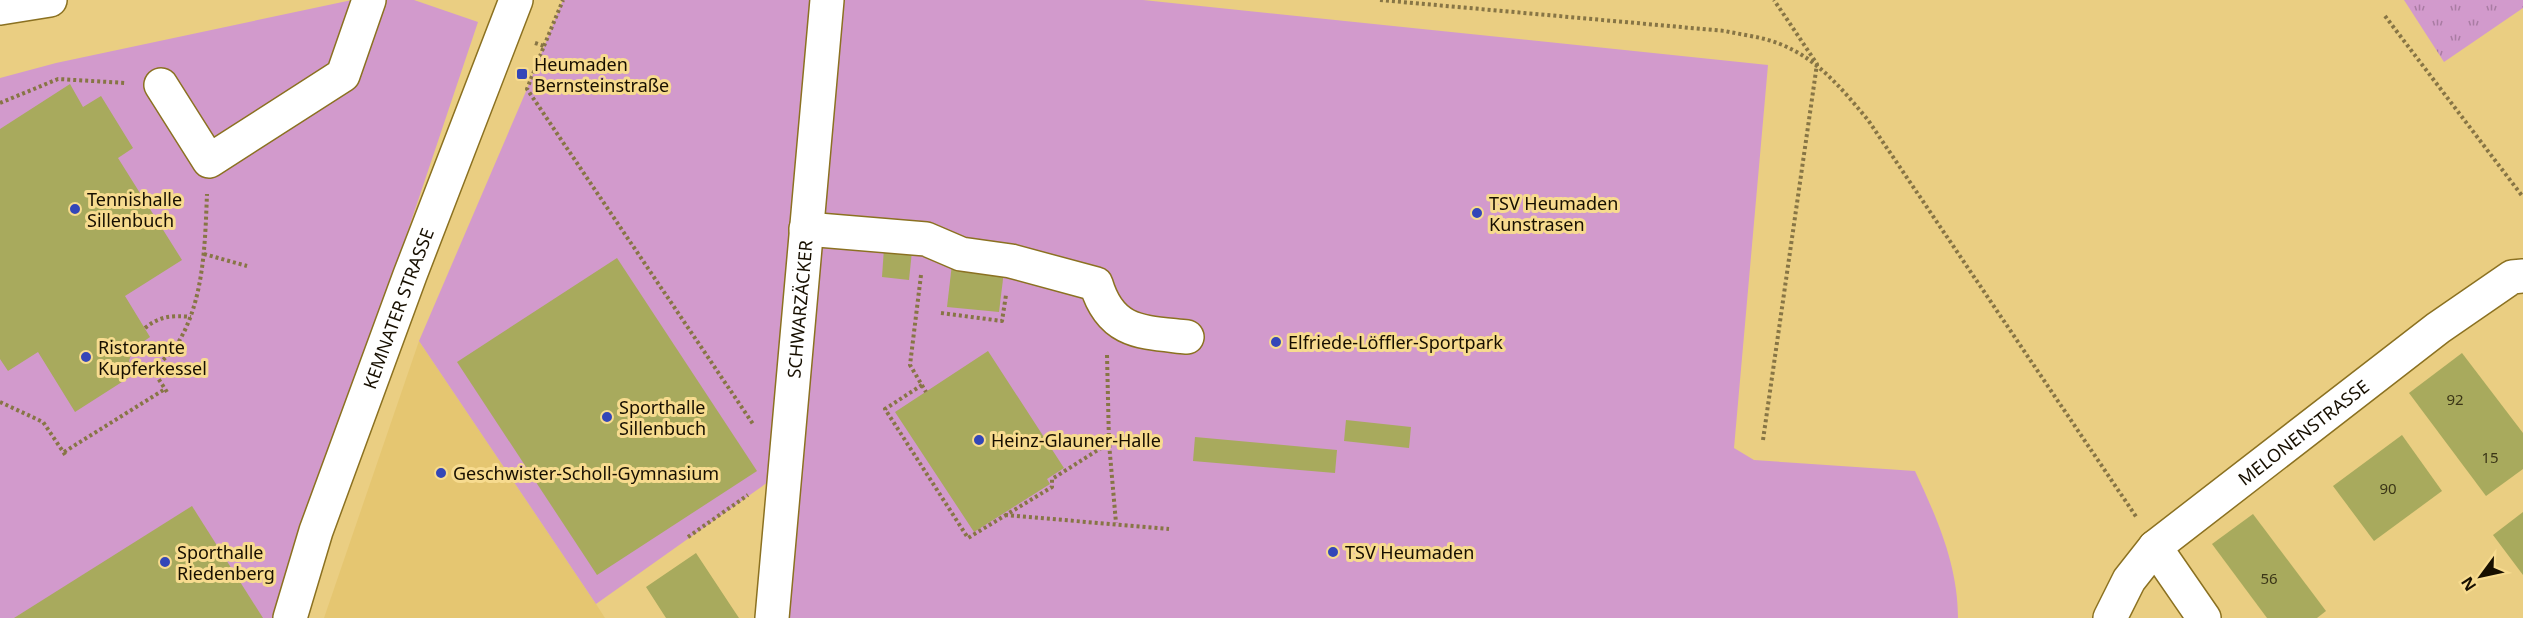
<svg xmlns="http://www.w3.org/2000/svg" width="2523" height="618" font-family="'Noto Sans',sans-serif">
	<style>
		.built { fill: #e5c671 }
		.grass { fill: url(#grass-tufts) }
		.garden { fill: #d29acc }
		.building { fill: #a8aa5d }
		.lines { fill: none; stroke-linecap: round; stroke-linejoin: round }
		.minor-casing { stroke: #8b7121; stroke-width: 36 }
		.path { stroke: #877545; stroke-width: 4; stroke-dasharray: 3 3; stroke-linecap: butt }
		.minor { stroke: #fff; stroke-width: 33 }
		.poi-dot { fill: #3346b8; stroke: #f7db8f; stroke-width: 2 }
		.labels { text-anchor: middle; dominant-baseline: central; stroke-width: 6; stroke-linejoin: round; paint-order: stroke }
		.number-label { font-size: 15px; fill: #3b3617 }
		.poi-label { font-size: 18px; fill: #170f00; stroke: #f7db8f; text-anchor: start }
		.street-label { font-size: 18px; fill: #170f00; stroke: #f7db8f }
	</style>
	<defs>
		<pattern id="grass-tufts" width="24" height="20" patternUnits="userSpaceOnUse" patternTransform="scale(1.5)"><rect width="24" height="20" fill="#d29acc"/><path d="M3 7l-1-3M5 7V3M7 7l1-3M15 17l-1-3M17 17v-4M19 17l1-3" fill="none" stroke="#a97ca3"/></pattern>
	</defs>
	<rect width="100%" height="100%" fill="#eace82"/>
	<polygon class="built" points="419,341 596,604 605,618 324,618"/>
	<polygon class="grass" points="2404,0 2523,0 2523,8 2444,62"/>
	<g class="garden">
		<polygon points="352,0 414,0 478,22 343,424 281,618 0,618 0,78 56,63"/>
		<polygon points="563,0 827,0 785,470 596,604 419,341 527,89"/>
		<path d="M839 0H1143L1768 65 1734 448 1754 460 1915 471C1937 518 1958 565 1958 618H786Z"/>
	</g>
	<g class="building">
		<polygon points="70,84 83,107 101,96 133,148 118,158 182,260 125,296 150,337 133,349 129,361 136,373 75,412 38,352 8,371 0,359 0,129"/>
		<polygon points="884,248 912,251 909,280 882,277"/>
		<polygon points="617,258 757,471 597,575 457,362"/>
		<polygon points="952,264 1004,271 999,312 947,307"/>
		<polygon points="988,351 1064,468 1047,479 1050,484 974,532 895,412"/>
		<polygon points="2462,353 2523,433 2523,469 2486,496 2409,393"/>
		<polygon points="1346,420 1411,427 1409,448 1344,441"/>
		<polygon points="2402,435 2442,491 2374,541 2333,486"/>
		<polygon points="1195,437 1337,450 1335,473 1193,461"/>
		<polygon points="192,506 263,618 14,618"/>
		<polygon points="2523,512 2523,575 2493,535"/>
		<polygon points="2253,514 2326,611 2317,618 2267,618 2212,544"/>
		<polygon points="696,553 729,603 739,618 666,618 646,587"/>
	</g>
	<g class="lines">
		<defs>
			<g id="minor">
				<polyline points="0,8 50,0"/>
				<polyline points="161,85 209,161 343,75 369,0"/>
				<path d="M806 229 926 239 961 254 1011 261 1096 284C1111 334 1142 332 1187 337"/>
				<polyline points="2155,547 2204,618"/>
				<path id="s1" d="M290 618 316 531 410 275 516 0"/>
				<path id="s2" d="M772 618 827 0"/>
				<path id="s3" d="M2110 618 2129 580 2155 547 2438 328 2512 277 2523 276"/>
			</g>
		</defs>
		<use href="#minor" class="minor-casing"/>
		<g class="path">
			<path d="M1380 0 1725 31C1743 35 1763 37 1780 44 1818 59 1842 89 1868 120L2137 518"/>
			<polyline points="2385,16 2523,197"/>
			<polyline points="535,43 544,46 527,89 753,424"/>
			<polyline points="544,46 563,0"/>
			<polyline points="0,103 58,79 126,83"/>
			<polyline points="204,254 247,266"/>
			<polyline points="921,275 910,365 926,392"/>
			<polyline points="941,313 1002,321 1006,295"/>
			<path d="M145 328C160 316 172 315 191 317"/>
			<polyline points="1107,355 1109,443 1116,523"/>
			<polyline points="922,385 885,409 968,538 1052,487 1052,479 1109,443"/>
			<path d="M167 392 152 369C160 362 170 355 176 346 204 303 205 245 207 194"/>
			<polyline points="0,402 43,422 66,456"/>
			<polyline points="1763,440 1817,64 1774,0"/>
			<polyline points="64,452 165,389"/>
			<polyline points="1005,515 1169,529"/>
			<polyline points="688,537 748,495"/>
		</g>
		<use href="#minor" class="minor"/>
	</g>
	<g class="poi-dot">
		<rect x="516" y="68" width="12" height="12" rx="3"/>
		<circle cx="75" cy="209" r="6"/>
		<circle cx="1477" cy="213" r="6"/>
		<circle cx="1276" cy="342" r="6"/>
		<circle cx="86" cy="357" r="6"/>
		<circle cx="607" cy="417" r="6"/>
		<circle cx="979" cy="440" r="6"/>
		<circle cx="441" cy="473" r="6"/>
		<circle cx="1333" cy="552" r="6"/>
		<circle cx="165" cy="562" r="6"/>
	</g>
	<g class="labels">
		<g class="number-label">
			<text x="2455" y="399">92</text>
			<text x="2490" y="457">15</text>
			<text x="2388" y="488">90</text>
			<text x="2269" y="578">56</text>
		</g>
		<g class="poi-label">
			<text x="534" y="64">Heumaden<tspan x="534" dy="21">Bernsteinstraße</tspan></text>
			<text x="87" y="199">Tennishalle<tspan x="87" dy="21">Sillenbuch</tspan></text>
			<text x="1489" y="203">TSV Heumaden<tspan x="1489" dy="21">Kunstrasen</tspan></text>
			<text x="1288" y="342">Elfriede-Löffler-Sportpark</text>
			<text x="98" y="347">Ristorante<tspan x="98" dy="21">Kupferkessel</tspan></text>
			<text x="619" y="407">Sporthalle<tspan x="619" dy="21">Sillenbuch</tspan></text>
			<text x="991" y="440">Heinz-Glauner-Halle</text>
			<text x="453" y="473">Geschwister-Scholl-Gymnasium</text>
			<text x="177" y="552">Sporthalle<tspan x="177" dy="21">Riedenberg</tspan></text>
			<text x="1345" y="552">TSV Heumaden</text>
		</g>
		<g class="street-label">
			<text stroke="none"><textPath href="#s1" startOffset="328">KEMNATER STRASSE</textPath></text>
			<text stroke="none"><textPath href="#s2" startOffset="310">SCHWARZÄCKER</textPath></text>
			<text stroke="none"><textPath href="#s3" startOffset="272">MELONENSTRASSE</textPath></text>
		</g>
	</g>
	<g transform="translate(2481 576) rotate(237)" stroke="#f7db8f" stroke-width="4.5" paint-order="stroke">
	<path d="M0-4.5L10 22L0 15L-10 22Z" fill="#170f00"/>
	<text y="-9" font-size="16" font-weight="bold" text-anchor="middle" fill="#170f00">N</text>
	</g>
</svg>
